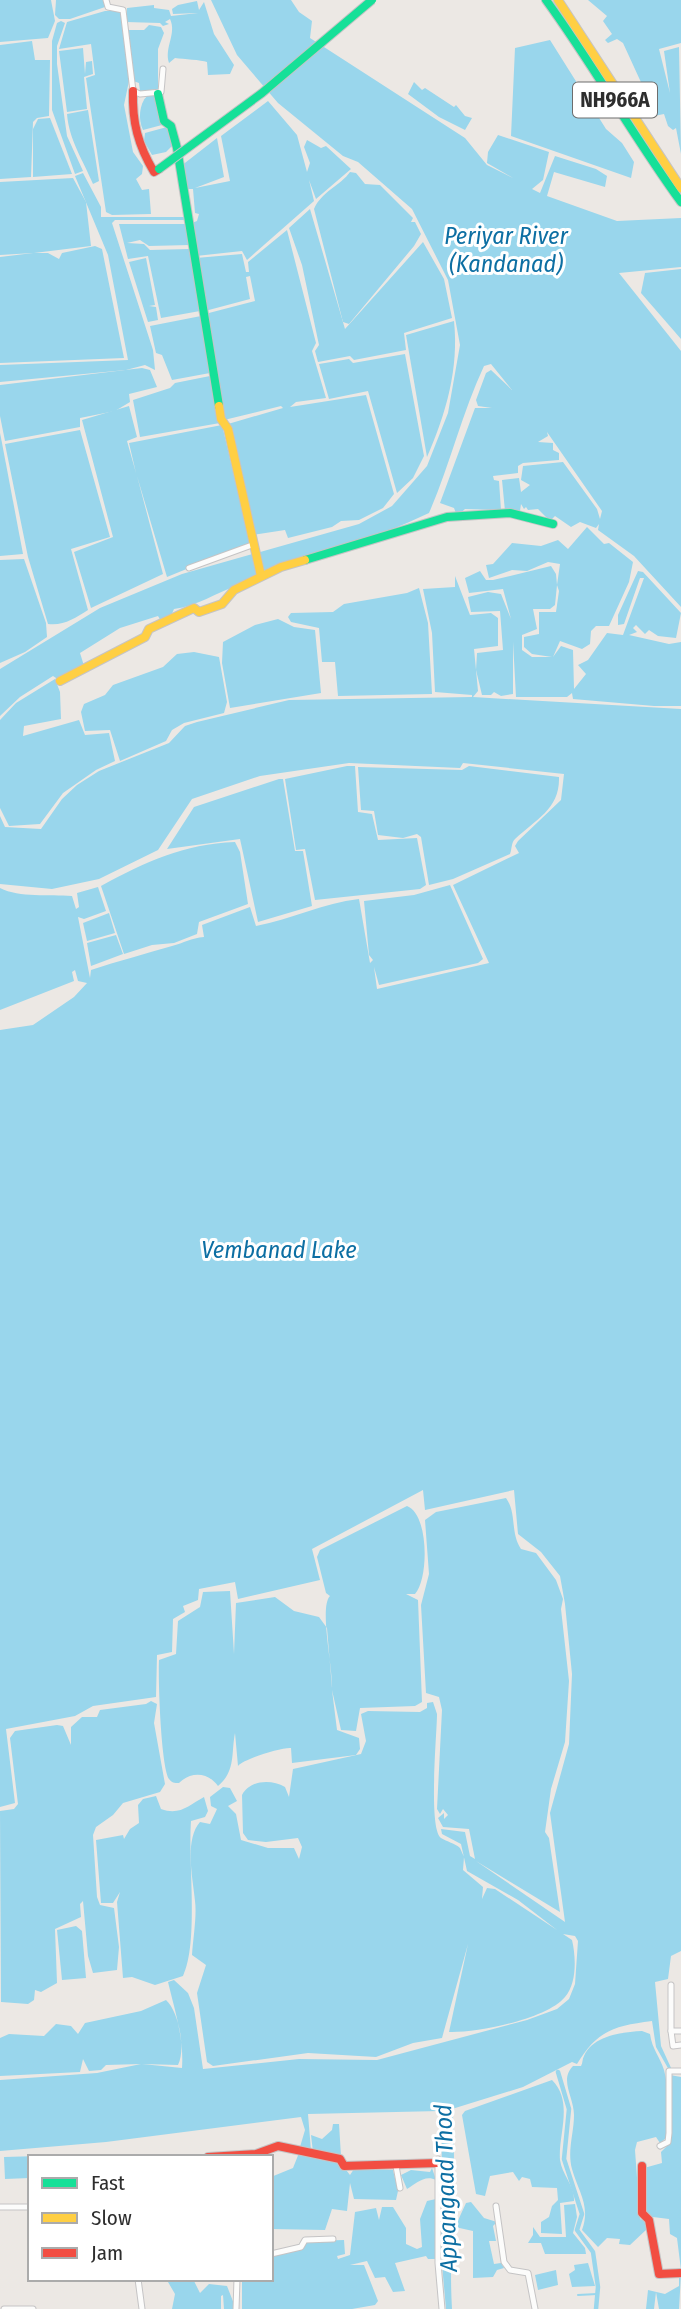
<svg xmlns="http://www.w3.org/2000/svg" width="681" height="2309" font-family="'Fira Sans Condensed',sans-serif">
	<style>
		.water { fill: #99d6ec; fill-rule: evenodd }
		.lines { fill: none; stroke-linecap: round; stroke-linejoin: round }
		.stream { stroke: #99d6ec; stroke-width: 2 }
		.canal { stroke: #99d6ec; stroke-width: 4.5 }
		.street-casing { stroke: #c5c4c5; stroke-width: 7 }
		.fast-casing { stroke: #c5c4c5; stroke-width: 10 }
		.slow-casing { stroke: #c5c4c5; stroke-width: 10 }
		.jam-casing { stroke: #c5c4c5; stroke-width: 10 }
		.street { stroke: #fcfcfb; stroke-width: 5 }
		.fast { stroke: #16e098; stroke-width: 8 }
		.slow { stroke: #ffcf43; stroke-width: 8 }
		.jam { stroke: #f24e42; stroke-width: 8 }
		.fast-bridge-casing { stroke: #c5c4c5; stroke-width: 10; stroke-linecap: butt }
		.fast-bridge { stroke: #16e098; stroke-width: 8 }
		.labels { text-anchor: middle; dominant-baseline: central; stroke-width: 6; stroke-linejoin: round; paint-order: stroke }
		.shield { fill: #fff; stroke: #6d6d6d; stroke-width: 2 }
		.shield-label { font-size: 21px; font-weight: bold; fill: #2e2e2e }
		.water-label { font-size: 24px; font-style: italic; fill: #0d6fa3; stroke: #fff }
	</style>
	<rect width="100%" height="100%" fill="#ece8e4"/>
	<g class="water">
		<polygon points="0,0 51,0 55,21 48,38 0,42"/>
		<polygon points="56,0 104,0 105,7 70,19 59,19 55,15"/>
		<path d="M211 0H291L299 12 312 21 310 38 465 138 487 165 513 178 487 163 488 152 498 135 549 152 543 180 532 189 540 193 555 156 596 169 607 176 605 187 554 172 547 196 617 221 681 218V267L619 273 681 351V607L634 556 598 530 599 524 596 528 580 522 571 527 555 516 550 521 538 509 528 510 526 507 524 509 521 504 520 511H505L502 480 519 478 521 492 530 485 521 480 523 466 563 462 597 509 600 519 602 511 547 432 548 436 538 442 553 443V450L559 453V460L523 463 518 466V473L493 476 494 480 499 481 501 510 465 509 457 516 454 508 440 503 475 408H492L478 406 476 400 486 373 491 370 512 390 491 364 484 366C462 413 450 465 429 513 367 542 302 562 238 585 216 593 197 606 174 609L170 618 161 621 158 616 120 628 80 653 85 669 59 680 53 676 20 697 0 716V669L100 608 182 574 359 524 392 506 427 466 448 413 460 345 448 280 412 209 358 162 343 156 278 103 237 55Z"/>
		<polygon points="588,0 681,0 681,43 659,49 670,93 664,51 679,47 681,154 676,128 673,130 668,126 664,114 654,116 651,112 655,110 653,92 645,91 623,43 617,39 608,43 605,40 612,34 603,21 607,16"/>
		<path d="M197 1 199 10 204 2 214 34 234 65 230 74 208 75 207 62C201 60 184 59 175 58L169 63C164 47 177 34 170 19L165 22 169 24 163 26 160 23 126 22 127 8 154 5V8L169 10 171 16 198 13 173 14 172 9 178 5Z"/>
		<polygon points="105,11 122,11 129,81 124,105 133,152 143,166 142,174 136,179 142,190 149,189 151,214 112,215 106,212 86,78 95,75 91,44 59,49 67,22"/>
		<polygon points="61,21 65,23 57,46 57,64 67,136 83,171 75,174 52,110 52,41 57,23"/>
		<polygon points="149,25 161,27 164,33 158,49 158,89 140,91 139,83 133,81 127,30 144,30"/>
		<polygon points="550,40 606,129 622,143 634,162 631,178 511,136 515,48"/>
		<polygon points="32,41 35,60 50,60 49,116 37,118 33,122 31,177 0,179 0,45"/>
		<polygon points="83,48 85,74 86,62 92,61 93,74 84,77 87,109 67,112 59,51"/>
		<polygon points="414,82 422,90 425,88 454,107 456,105 465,116 472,118 465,130 439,117 408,94"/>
		<path d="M155 95 162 125 143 130C138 120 139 104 147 96Z"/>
		<polygon points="268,101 297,135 307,172 310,163 304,147 307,140 321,148 326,146 351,169 316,199 309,180 314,201 247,260 242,251 196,256 192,223 197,221 199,214 195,213 193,189 186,189 181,166 217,138 224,177 195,188 230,181 221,136"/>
		<path d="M88 110 99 181 93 184C83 160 69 140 67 114Z"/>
		<polygon points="50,118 72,174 33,177 33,129 38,119"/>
		<polygon points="167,127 173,145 166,152 152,155 144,141 145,133"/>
		<path d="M350 172 356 173 365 184 380 185 413 218 411 222H415L421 234 414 246 349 324 343 322 314 209C321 192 341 185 350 172Z"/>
		<polygon points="83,173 101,207 101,217 187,217 186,220 115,220 112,223 153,350 155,370 145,365 126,370 0,382 0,365 128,360 108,255 75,176"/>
		<polygon points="73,178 86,202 91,246 34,253 48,253 59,259 62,253 95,246 102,249 124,358 0,363 0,257 33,253 0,255 0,182"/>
		<polygon points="310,209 345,329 423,242 444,279 452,318 404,333 406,350 354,360 350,356 318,362 315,351 319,345 302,265 289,228"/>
		<polygon points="119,224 188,224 190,245 149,246 140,240 127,243 144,244 150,250 189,249 200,311 161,318 148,256 128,259"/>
		<polygon points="287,230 316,343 312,351 326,398 296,402 290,407 366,395 394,494 383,508 359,520 341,521 332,527 288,538 285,530 253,535 228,424 283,408 281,406 224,420 205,314 255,301 250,276 246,277 250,299 205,311 196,258 242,254 246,272 249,272 248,262"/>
		<polygon points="146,258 155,305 149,306 156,307 158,320 148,322 129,262"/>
		<polygon points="681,269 681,339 641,293 645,273"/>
		<polygon points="201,316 210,373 172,380 162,355 156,353 150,326"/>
		<path d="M454 321C459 369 446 413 427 457L406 335Z"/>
		<polygon points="405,354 424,456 413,478 397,493 368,391 329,399 319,364 349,359 353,363"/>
		<polygon points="142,368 150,370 157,387 129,394 130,402 115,411 80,418 80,427 5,441 0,416 0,385"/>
		<polygon points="210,376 220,423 140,437 133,400 170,388 175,383"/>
		<polygon points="129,406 137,437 127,441 136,473 129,443 222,425 250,543 167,577 137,476 163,574 91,608 74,552 113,537 82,420"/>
		<path d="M80 430 110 537 71 549 88 610C75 618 64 626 48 624L28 557 5 444Z"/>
		<polygon points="0,433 2,443 23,554 0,556"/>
		<path d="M587 527 604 544 609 543 633 562 629 582 609 626H596L591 631 590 644 582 649 560 641 553 657 561 646 573 650 574 689 586 674 578 665 588 660 607 633 623 635 644 578H640L624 624 618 625V615L638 571 643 572 681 613 676 638 658 636 649 630 645 634 636 625 633 628 637 632 629 635 669 644 681 642V706H654L573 699 572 693 567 697H516L513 642V694L501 696 494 692 491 695H482L476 670 477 653 503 650 500 611 471 612 468 597 488 592 501 594 511 619 503 589 469 593 465 578 480 571 486 580H493L551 566 556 574 557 585 560 564 548 562 527 571 512 570 489 578 486 565 493 564 512 543 541 546 558 540 568 549ZM557 585 559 591 556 612H539V634L524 637V647L532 654 552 657H532L522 650V635L537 629 533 609H550L555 605Z"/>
		<polygon points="24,559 46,623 47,637 25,652 0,663 0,560"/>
		<path d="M455 576 470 615 491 613 498 618V646L474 649 478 691 473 697 681 709V1951L671 1956 668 1979 655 1982 661 2046 672 2070H669L656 2047 652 2021C613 2026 597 2031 577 2064L572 2062 523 2087 452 2109C458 2175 448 2242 452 2309H446L441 2253 442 2114 440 2111 308 2114 311 2151 300 2147 305 2130 301 2117 106 2142 0 2151V2080L97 2073 141 2064 106 2065 101 2070 89 2071 83 2059 80 2072 0 2076V2038L9 2034 44 2036 56 2024 71 2026 78 2034 85 2023 141 2011 166 2000C179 2012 186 2049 178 2065L142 2064 182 2068C184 2038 175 2011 168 1982L174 1980 188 1993 194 2008 203 2069 299 2059 377 2060 527 2020 557 2009 569 1999 575 1984 578 1941 575 1936 563 1934 572 1940C576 1957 577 1983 565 1997 547 2019 477 2033 449 2032L468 1944 442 2038 413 2043 376 2057 308 2053 213 2066 207 2062 197 1993 206 1965 192 1955C193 1939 197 1916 195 1901 193 1880 184 1840 200 1822L210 1824 217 1809 211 1806 210 1797 223 1787 230 1788 237 1801 228 1806 236 1814 241 1840 268 1848H294L299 1859 302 1847 298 1838 266 1842 248 1840 243 1833 242 1795C250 1780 271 1779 285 1787L289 1797 293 1769 361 1754 366 1741 361 1714 368 1711 420 1712 427 1708V1703L433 1702 437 1714C437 1734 428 1828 441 1838 447 1842 455 1843 460 1848L464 1857 463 1870 483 1887 482 1899 487 1888 495 1889 557 1930 518 1900 467 1871 461 1844 442 1834 441 1829 465 1832 470 1856 475 1859 469 1829 443 1827 438 1818 444 1813V1819L448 1815 443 1809 440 1814 437 1809 442 1710 439 1697 426 1693 421 1605 429 1574 425 1520 436 1512 506 1498C517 1513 510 1533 521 1549L536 1553 556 1580 563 1599 561 1609 569 1681 565 1742 551 1789 545 1832 549 1838 560 1912 476 1861 565 1922 550 1813 569 1744 572 1674 565 1604 560 1576 541 1552 518 1534 514 1490 425 1510 423 1490 312 1549 320 1580 238 1599 235 1582 199 1589 198 1600 183 1606 185 1612 173 1619 172 1652 157 1655 156 1697 93 1706 75 1716 6 1729 15 1803 0 1807V1030L33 1025 74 997 87 983 78 981 75 970 72 972 74 981 0 1010V888C20 898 49 894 72 896L76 909 79 907 77 893 98 887 106 911 84 919 78 917 90 978 91 970C118 961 145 954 172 946 184 943 191 938 204 937L202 925 250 907 256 926C292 919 323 903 359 899L370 963 373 960 369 955 364 901 414 895 450 885 483 959 478 963 379 985 374 967 377 989 489 963 453 885 519 853 515 846 518 841 561 800 564 774 463 763 460 768 349 763 260 776 192 799 158 850 99 879 52 889 0 884V816L5 827 41 829 62 799 77 785 99 771 169 743 185 726 197 722 289 700 472 697V695L435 692 432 633 423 589 455 587Z"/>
		<polygon points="419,588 428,623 432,694 338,696 335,662 322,662 319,628 291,622 288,617 291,613 333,612 344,604 407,593"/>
		<polygon points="278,619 294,627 315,630 321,693 230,708 222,663 223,642 255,625"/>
		<polygon points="194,652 219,657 227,702 224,713 184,723 172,730 166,741 120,761 110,730 85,731 81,712 84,704 105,695 113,685 163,667 177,654"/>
		<polygon points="55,679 60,692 61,719 24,726 23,736 79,720 85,735 109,733 115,761 96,770 63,793 40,824 9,826 0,808 0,720 16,703"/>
		<polygon points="347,766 355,766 358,812 372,814 378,840 417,838 426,885 420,889 315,900 305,849 296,850 285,779"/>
		<path d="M469 766 559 777C560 809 536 819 515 839 511 843 512 849 510 854L453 879 429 885 421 837 417 834 403 838 378 835 374 811 361 810 358 767 462 770Z"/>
		<polygon points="279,779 283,779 295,851 303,851 312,906 258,922 240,839 167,849 194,807"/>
		<path d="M235 842 240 852 248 904 199 922 197 934 174 943 152 945 124 954 101 886C145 862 184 844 235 842Z"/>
		<polygon points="109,913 115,933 87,941 83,923"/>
		<polygon points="116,935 123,954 91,966 87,943"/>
		<path d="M407 1506C429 1514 429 1579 415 1594H374H406L418 1600 422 1702 415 1706 360 1708 356 1731 341 1730 332 1690 337 1730 359 1738 360 1749 356 1755 292 1763 291 1748C282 1747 244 1759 238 1766L235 1733C231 1753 236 1771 218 1786 208 1772 191 1771 179 1783 174 1783 172 1783 169 1779 161 1766 158 1679 159 1660L176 1654 178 1621 200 1607 203 1592 230 1591 234 1654 236 1603 275 1597 294 1611 319 1617 327 1628 332 1688C333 1668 319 1607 330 1596L326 1593 317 1557 320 1550Z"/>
		<polygon points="151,1701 157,1704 154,1723 165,1784 160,1792 123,1803 113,1815 96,1827 93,1835 97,1897 100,1905 114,1908 119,1947 117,1970 93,1973 88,1956 83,1901 80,1904 81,1917 55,1929 57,1983 41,1992 35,1990 34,2000 28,2004 1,2002 0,1811 14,1809 18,1804 10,1738 15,1731 57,1725 63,1726 71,1745 71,1727 82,1717 97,1717 100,1710 146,1704"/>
		<path d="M156 1796 161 1809C180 1816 189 1805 204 1797L208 1811 205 1817 191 1821C188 1862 199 1943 183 1976L155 1985 132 1977 123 1978 117 1902 120 1892 113 1903H101L96 1840 123 1835 124 1839 130 1829 139 1823 138 1805 143 1799Z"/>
		<polygon points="76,1926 82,1931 86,1978 62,1980 57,1930"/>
		<path d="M642 2031 650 2034C652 2049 660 2057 664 2070 670 2090 666 2117 666 2138L660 2143 656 2137 637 2142 635 2150 640 2219 647 2222V2229L630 2245 619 2244 620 2239 607 2238 598 2247 582 2230C591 2206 578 2191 572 2169 567 2151 574 2133 574 2115 574 2097 559 2080 573 2066H581C583 2063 582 2059 584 2056 593 2035 624 2032 642 2031Z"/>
		<polygon points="670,2075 681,2077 681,2270 677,2238 670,2234 669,2219 645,2216 644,2168 662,2163 661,2152 669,2144"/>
		<path d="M552 2080C574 2102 558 2134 560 2160 562 2175 575 2186 574 2201L560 2203 562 2234 541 2233V2222L549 2217 552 2206 558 2200 557 2188 532 2187 530 2179 522 2177 519 2181 513 2172 490 2176 485 2196 476 2194 462 2115 465 2111Z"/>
		<polygon points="333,2124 339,2124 341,2156 313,2152 311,2135 322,2139 332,2130"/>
		<polygon points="299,2153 321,2160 339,2161 350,2175 354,2169 393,2170 398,2191 396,2200 354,2199 350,2183 347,2211 332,2209 325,2230 271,2229 271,2177 293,2168"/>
		<polygon points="39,2156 30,2157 30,2178 5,2179 4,2157"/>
		<path d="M432 2168 436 2180C425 2174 415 2184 407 2189L401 2175 411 2170 430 2172Z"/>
		<polygon points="436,2199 437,2259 428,2259 426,2256 395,2263 405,2291 393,2292 385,2277 375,2278 367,2261 350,2265 364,2265 378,2301 375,2305 352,2309 242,2309 242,2279 271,2279 271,2255 284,2253 309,2241 344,2240 345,2254 337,2256 338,2259 350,2255 355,2212 376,2208 379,2220 382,2207 393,2207 406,2228 406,2244 417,2249 422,2247 420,2219 427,2201"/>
		<polygon points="471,2202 484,2218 497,2222 493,2226 496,2241 489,2241 494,2264 501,2263 504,2268 497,2270 493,2277 473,2278 473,2231 455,2227 466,2203"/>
		<polygon points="575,2204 577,2217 573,2233 585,2248 586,2254 545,2254 541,2243 528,2243 533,2235 533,2227 540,2237 566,2237 564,2205"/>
		<polygon points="588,2263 595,2286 572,2287 569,2274 575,2270 574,2265"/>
		<polygon points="556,2270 558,2285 538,2290 535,2275"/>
		<polygon points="679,2274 681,2274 679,2309 659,2309 656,2292 654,2309 646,2309 648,2290 665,2294 679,2286"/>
		<polygon points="172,2279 193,2279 200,2293 209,2284 227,2286 236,2309 224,2309 223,2295 221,2296 221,2309 172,2309 175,2294 168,2282"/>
	</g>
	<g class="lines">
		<polyline class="stream" points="578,2295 597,2294"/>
		<polyline class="canal" points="558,2072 569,2109 564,2159 582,2214 577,2230 593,2252 598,2287 596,2309"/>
		<defs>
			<g id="street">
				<polyline points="106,0 108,7 123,10 133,91 140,94 161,92 163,69"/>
				<polyline points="189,568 252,545"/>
				<polyline points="671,1985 671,2031"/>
				<polyline points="681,2031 671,2031 673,2046 681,2045"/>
				<polyline points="660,2146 668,2142 669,2133 669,2071 681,2071"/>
				<polyline points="438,2159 438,2263 442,2309"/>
				<polyline points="396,2166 400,2188"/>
				<polyline points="496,2206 504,2262 510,2270 528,2273 535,2309"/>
				<polyline points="0,2207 30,2207"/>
				<polyline points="271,2254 301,2247 305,2240 333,2239"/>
				<polyline points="138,2279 142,2309"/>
				<polyline points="4,2309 33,2309"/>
				<polyline points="236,2309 237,2279"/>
			</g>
			<g id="fast">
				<path d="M546 0C594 66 633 136 681 202"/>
				<polyline points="158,94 164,121 171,126 177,148 219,406"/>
				<polyline points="305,560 447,517 510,513 553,524"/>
			</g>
			<g id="slow">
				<polyline points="558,0 681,188"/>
				<polyline points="219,406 221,419 228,429 261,576"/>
				<polyline points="60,681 145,637 149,629 194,608 199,612 222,604 234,590 281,567 305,560"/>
			</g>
			<g id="jam">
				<path d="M133 91C132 122 138 145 154 172L159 169"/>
				<polyline points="208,2157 256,2154 278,2146 340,2159 344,2166 438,2163"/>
				<polyline points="642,2166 642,2213 649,2220 659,2274 681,2273"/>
			</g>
		</defs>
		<use href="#street" class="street-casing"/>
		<use href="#fast" class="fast-casing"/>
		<use href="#slow" class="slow-casing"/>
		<use href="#jam" class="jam-casing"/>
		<use href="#street" class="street"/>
		<use href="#fast" class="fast"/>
		<use href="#slow" class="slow"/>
		<use href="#jam" class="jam"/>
		<defs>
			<polyline id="fast-bridge" points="159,169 262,93 372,0"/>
		</defs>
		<use href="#fast-bridge" class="fast-bridge-casing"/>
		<use href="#fast-bridge" class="fast-bridge"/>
	</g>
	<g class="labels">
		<rect class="shield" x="573" y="82.5" width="84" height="35" rx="5"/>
		<g class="shield-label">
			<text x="615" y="100">NH966A</text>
		</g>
		<g class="water-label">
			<text x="506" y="236">Periyar River<tspan x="506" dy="28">(Kandanad)</tspan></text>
			<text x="279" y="1250">Vembanad Lake</text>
			<text transform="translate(446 2188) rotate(-92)">Appangaad Thod</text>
		</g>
	</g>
	<rect x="28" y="2155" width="245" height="126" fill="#ffffff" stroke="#ababab" stroke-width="2"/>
	<rect x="42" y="2178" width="35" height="10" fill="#16e098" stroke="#ababab" stroke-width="2"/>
	<text x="91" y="2190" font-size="21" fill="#2e2e2e">Fast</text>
	<rect x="42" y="2213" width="35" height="10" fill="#ffcf43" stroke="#ababab" stroke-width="2"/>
	<text x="91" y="2225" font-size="21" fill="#2e2e2e">Slow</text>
	<rect x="42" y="2248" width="35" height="10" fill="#f24e42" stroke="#ababab" stroke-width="2"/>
	<text x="91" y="2260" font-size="21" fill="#2e2e2e">Jam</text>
</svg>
